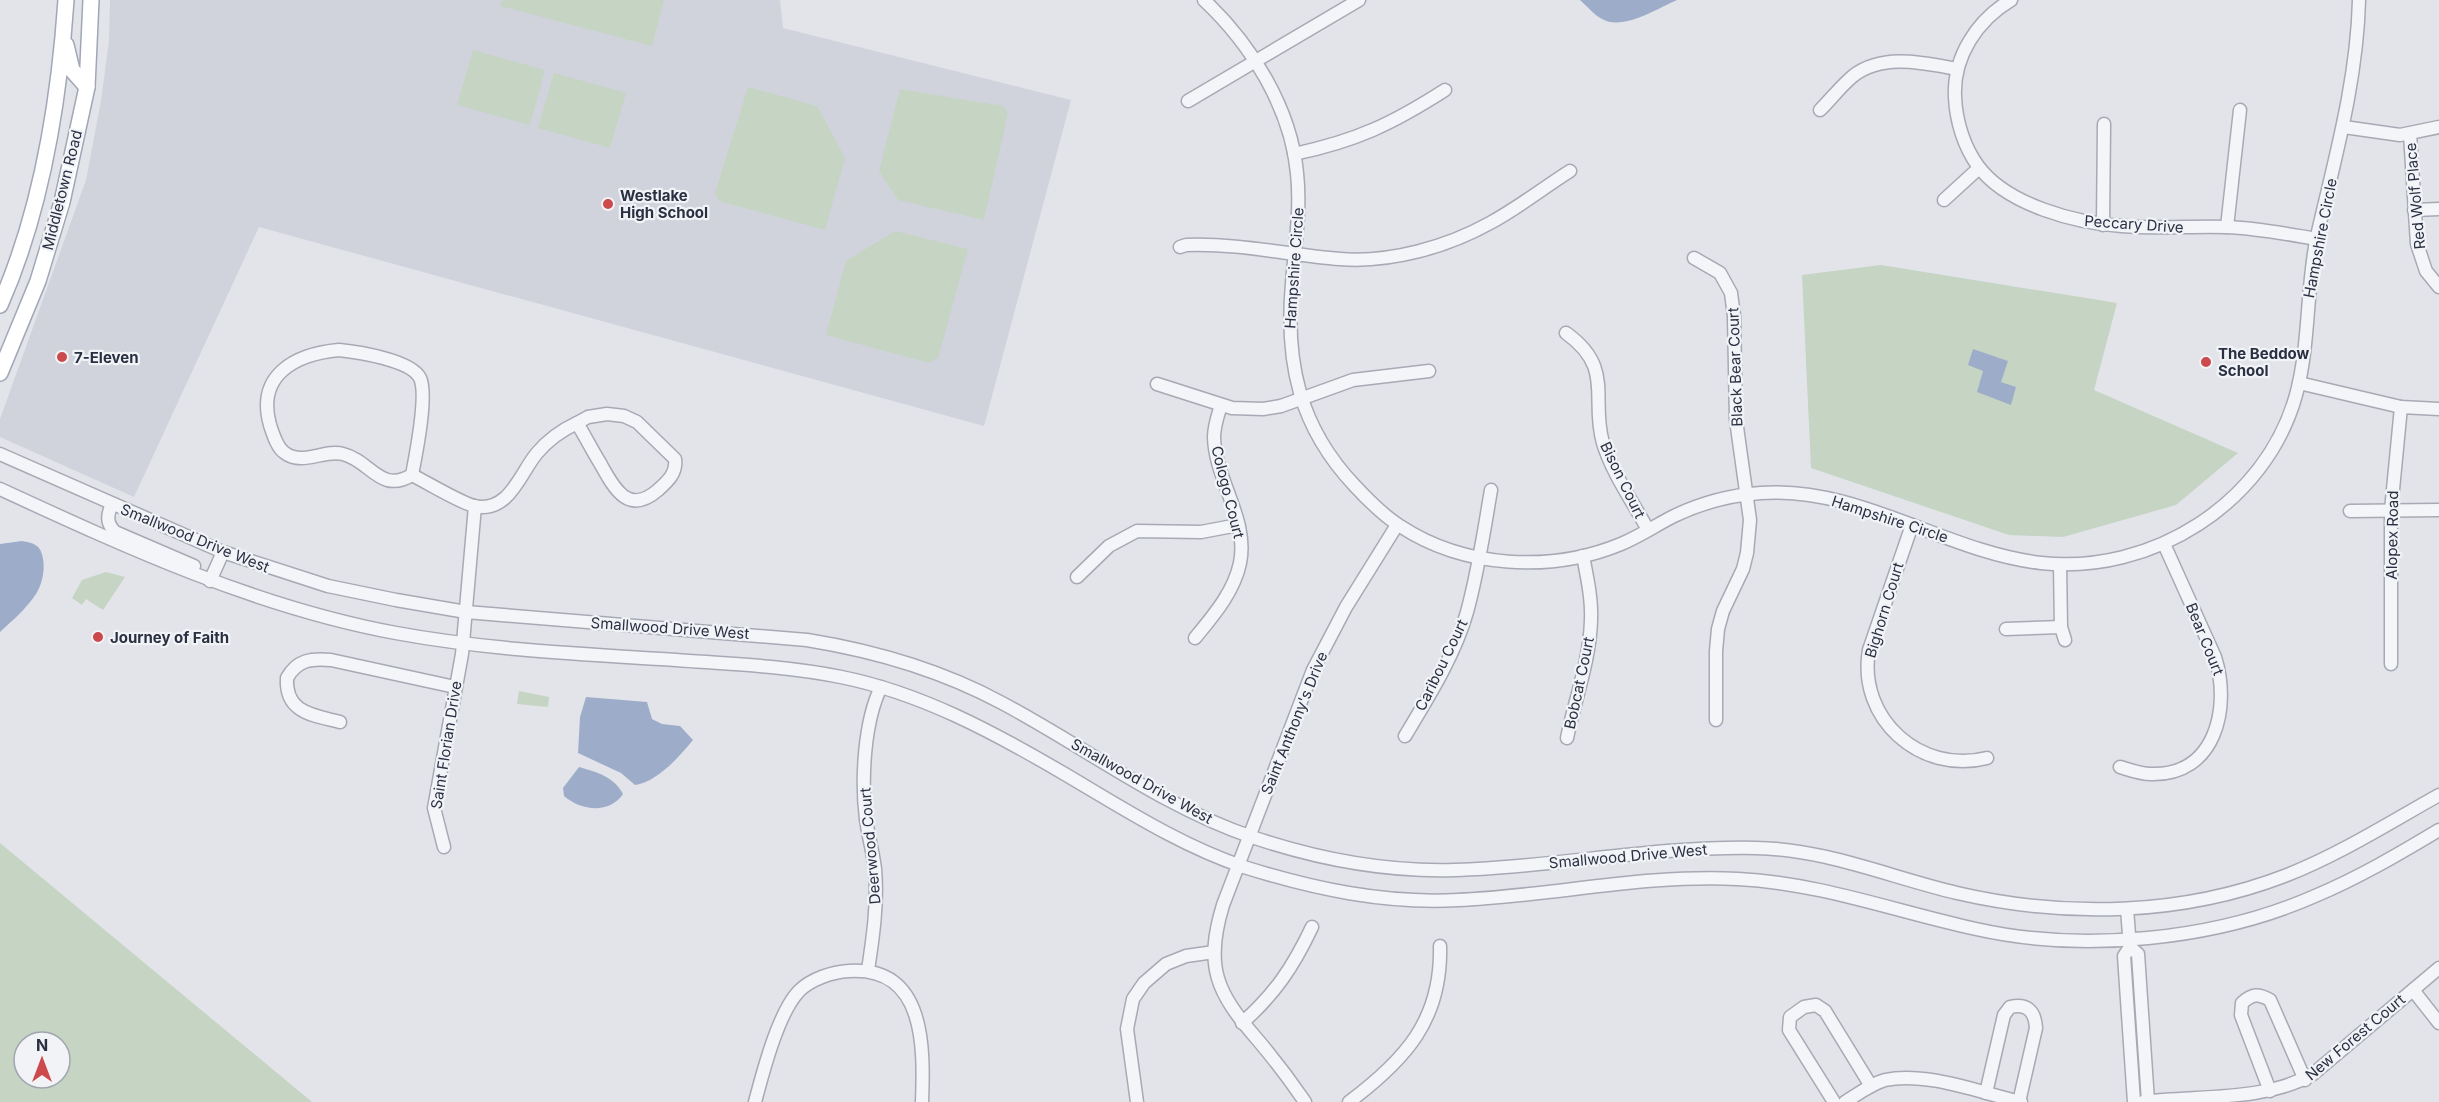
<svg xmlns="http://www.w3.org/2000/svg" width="2439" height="1102" font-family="Inter,sans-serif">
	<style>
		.built { fill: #d0d3dc }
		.green { fill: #c5d4c3; fill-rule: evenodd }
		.water { fill: #9dadc9 }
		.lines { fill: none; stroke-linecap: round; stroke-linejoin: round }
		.minor-casing { stroke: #a7aab4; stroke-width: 15 }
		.major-casing { stroke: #a1a7b6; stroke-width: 18 }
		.minor { stroke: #f4f5f8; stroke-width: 12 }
		.major { stroke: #fff; stroke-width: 15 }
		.poi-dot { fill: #cc494c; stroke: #f1f3f7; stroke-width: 2 }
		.labels { text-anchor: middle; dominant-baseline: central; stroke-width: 4.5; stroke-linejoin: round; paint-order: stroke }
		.street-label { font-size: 15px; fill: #2a3042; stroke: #f1f3f7 }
		.poi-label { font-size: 15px; font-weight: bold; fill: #2a3042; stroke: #f1f3f7; text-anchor: start }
	</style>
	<rect width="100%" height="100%" fill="#e2e4ea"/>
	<polygon class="built" points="110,0 780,0 783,28 1071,100 984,426 259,227 134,497 0,437 0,419 86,180 101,101 109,41"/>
	<g class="green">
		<polygon points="502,0 664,0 652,46 500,6"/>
		<polygon points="473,50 545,70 530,125 457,105"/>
		<polygon points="554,73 626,93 610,148 538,128"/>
		<polygon points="748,87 817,106 845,158 825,230 719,201 715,193"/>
		<polygon points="900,89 1003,106 1008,113 984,220 898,200 879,171"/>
		<polygon points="895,231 968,249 938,358 929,363 826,335 846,261"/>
		<polygon points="1881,265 2117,303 2094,390 2238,453 2176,505 2063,537 2009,535 1811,468 1802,275"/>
		<polygon points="106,572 125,577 103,610 86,599 82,605 72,598 82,580"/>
		<polygon points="519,691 549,697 548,707 517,704"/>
		<path d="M0 843 312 1102H0ZM24 1042H60V1078H24Z"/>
	</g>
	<g class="water">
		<path d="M1580 0H1677C1656 9 1623 31 1602 19 1594 15 1587 6 1580 0Z"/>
		<polygon points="1973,349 2008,361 2001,382 2016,387 2011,405 1977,392 1983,371 1968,365"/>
		<path d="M22 541C27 542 35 543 39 548 47 560 44 582 36 594 26 609 13 620 0 632V544Z"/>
		<path d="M586 697 647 702 652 719 662 724 680 726 693 740C679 757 657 782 635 785L621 773 578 753 580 717Z"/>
		<path d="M579 767C597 772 614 777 623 794 610 814 581 811 564 796L563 788Z"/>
	</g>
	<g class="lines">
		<defs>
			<g id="minor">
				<path d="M1204 0C1251 44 1291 108 1297 173 1301 210 1295 246 1292 283 1285 362 1299 427 1355 486 1368 500 1384 516 1400 526 1464 568 1551 573 1621 544 1640 536 1656 525 1674 516 1701 503 1731 495 1761 493 1860 486 1945 552 2041 563 2152 575 2266 503 2296 395 2310 344 2306 288 2317 236 2335 158 2357 81 2359 0"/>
				<path d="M2011 0C1977 20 1953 57 1955 97 1956 121 1964 147 1978 166 2007 205 2075 223 2122 226 2156 229 2191 226 2226 227 2257 228 2287 234 2317 239"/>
				<polyline points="1188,101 1359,0"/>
				<path d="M1820 110C1831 99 1841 86 1853 76 1883 53 1923 63 1957 69"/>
				<polyline points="2344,127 2400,135 2439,127"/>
				<polyline points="2410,134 2417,244 2426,271 2439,287"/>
				<path d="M1294 154C1356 141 1392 124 1445 90"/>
				<polyline points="1944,200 1979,168"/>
				<polyline points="2414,210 2439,209"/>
				<polyline points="2103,225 2104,124"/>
				<polyline points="2227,227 2240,110"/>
				<path d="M1180 247 1186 245C1240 243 1288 255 1340 259 1390 263 1447 247 1490 223 1518 208 1543 188 1570 171"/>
				<polyline points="1694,258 1720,273 1731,293 1734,316 1736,420 1750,520 1747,553 1743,569 1723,611 1718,629 1716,651 1716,720"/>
				<path d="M1566 333C1615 368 1590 398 1603 443 1612 473 1633 502 1648 530"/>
				<path d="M339 350C358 352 411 360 420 378 428 395 416 454 412 475 380 494 371 461 343 454 325 449 302 466 285 453 277 448 273 434 270 425 256 375 295 354 339 350Z"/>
				<polyline points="2299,383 2401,407 2439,409"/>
				<polyline points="1157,384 1232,408 1263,409 1281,406 1353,380 1429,371"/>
				<path d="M607 414 624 416 637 422 675 459C677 473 668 481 658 490 628 516 614 488 600 463 592 450 585 436 577 423L588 417Z"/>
				<path d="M0 454 223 552 328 586 396 600 466 612 807 640C875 651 941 670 1002 703 1085 747 1163 807 1252 837 1317 859 1387 872 1455 870 1556 867 1655 846 1756 848 1826 849 1889 877 1957 893 2065 918 2182 916 2287 875 2340 854 2389 823 2439 795"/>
				<path d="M412 475C428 483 459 502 474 506 509 514 520 473 537 453 548 440 562 430 577 423"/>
				<path d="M0 489C128 548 256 607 396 633 488 650 582 654 676 660 731 664 786 666 841 677 921 693 993 732 1063 773 1121 807 1179 845 1244 867 1314 889 1385 904 1458 900 1551 896 1645 874 1738 879 1820 883 1897 912 1976 929 2083 953 2215 940 2315 896 2358 878 2399 854 2439 830"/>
				<path d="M112 504C107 515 106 523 115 532L194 566"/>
				<polyline points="2350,511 2439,510"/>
				<path d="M1912 525 1869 650C1857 719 1921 775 1987 758"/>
				<polyline points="2060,565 2061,627 2065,640"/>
				<polyline points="1077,577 1109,546 1137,531 1201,532 1238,525"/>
				<polyline points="210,581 223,552"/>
				<polyline points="2006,629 2061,627"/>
				<path d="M1195 638C1213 616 1234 592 1240 563 1249 519 1215 480 1214 437 1214 426 1218 415 1221 405"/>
				<polyline points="2391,664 2391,510 2401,407"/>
				<path d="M340 722C313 715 285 713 287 678 297 660 311 658 331 660L455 687"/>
				<path d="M1405 736C1428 698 1455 655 1467 612 1478 572 1484 531 1491 490"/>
				<path d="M1567 738C1575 699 1590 660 1591 620 1592 599 1587 577 1583 556"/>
				<path d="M2120 767C2130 770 2141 774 2151 774 2216 776 2231 707 2215 657L2164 544"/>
				<polyline points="444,847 434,808 462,654 475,506"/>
				<polyline points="2127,909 2130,947 2124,956 2134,1102"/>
				<polyline points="2130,947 2138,954 2148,1101"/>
				<path d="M868 970C873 937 878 903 875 869 873 852 868 835 866 819 861 780 864 722 881 687"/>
				<polyline points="2413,990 2439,1023"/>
				<path d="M1242 1023C1275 994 1293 967 1312 927"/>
				<path d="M2270 1091 2241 1015 2242 1003C2252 994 2258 993 2270 1000L2305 1080"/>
				<path d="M1986 1093 2004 1015 2010 1007C2027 1003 2035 1011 2036 1028L2019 1102"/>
				<path d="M755 1102C763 1072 778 1013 799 991 811 979 832 972 849 971 926 966 924 1048 922 1102"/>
				<polyline points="1137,1102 1127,1029 1133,999 1144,983 1166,964 1186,956 1214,952"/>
				<path d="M1305 1102C1290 1080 1274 1059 1257 1039 1217 993 1204 967 1223 905L1313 670 1346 607 1397 525"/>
				<path d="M1349 1102C1405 1060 1442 1020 1440 946"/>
				<polyline points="1834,1102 1789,1030 1790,1017 1804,1007 1816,1005 1825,1011 1871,1086"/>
				<path d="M1845 1102C1858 1094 1871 1084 1885 1080 1926 1071 1981 1093 2021 1102"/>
				<path d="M2143 1102C2198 1095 2264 1102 2313 1074L2439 968"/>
			</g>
			<g id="major">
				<polyline points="66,45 72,70 87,87"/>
				<path d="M0 305C42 210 59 103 66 0"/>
				<polyline points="0,373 38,281 62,202 87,87 91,0"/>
			</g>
		</defs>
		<use href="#minor" class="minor-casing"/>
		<use href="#major" class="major-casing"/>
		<use href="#minor" class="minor"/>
		<use href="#major" class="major"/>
	</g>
	<g class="poi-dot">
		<circle cx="608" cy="204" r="6"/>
		<circle cx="62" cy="357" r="6"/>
		<circle cx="2206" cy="362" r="6"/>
		<circle cx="98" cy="637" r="6"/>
	</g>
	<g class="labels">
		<g class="street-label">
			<text transform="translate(62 190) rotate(-76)">Middletown Road</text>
			<text transform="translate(2415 196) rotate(-95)">Red Wolf Place</text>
			<text transform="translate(2134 224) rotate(4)">Peccary Drive</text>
			<text transform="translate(2320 238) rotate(-79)">Hampshire Circle</text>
			<text transform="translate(1294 268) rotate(-86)">Hampshire Circle</text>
			<text transform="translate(1735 367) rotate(-92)">Black Bear Court</text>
			<text transform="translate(1623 480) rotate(64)">Bison Court</text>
			<text transform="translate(1228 492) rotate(76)">Cologo Court</text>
			<text transform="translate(1890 519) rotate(18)">Hampshire Circle</text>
			<text transform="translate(2392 535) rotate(-89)">Alopex Road</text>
			<text transform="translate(195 538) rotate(22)">Smallwood Drive West</text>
			<text transform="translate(1884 610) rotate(-73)">Bighorn Court</text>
			<text transform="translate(670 628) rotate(4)">Smallwood Drive West</text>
			<text transform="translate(2205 639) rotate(68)">Bear Court</text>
			<text transform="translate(1441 665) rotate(-64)">Caribou Court</text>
			<text transform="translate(1579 683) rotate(-78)">Bobcat Court</text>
			<text transform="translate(1294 723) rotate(-68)">Saint Anthony's Drive</text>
			<text transform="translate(446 745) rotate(-81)">Saint Florian Drive</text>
			<text transform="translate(1142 781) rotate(29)">Smallwood Drive West</text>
			<text transform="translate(870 846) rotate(-95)">Deerwood Court</text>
			<text transform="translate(1628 856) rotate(-5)">Smallwood Drive West</text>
			<text transform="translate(2355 1037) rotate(-40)">New Forest Court</text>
		</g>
		<g class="poi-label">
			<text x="620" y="195">Westlake<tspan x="620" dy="17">High School</tspan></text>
			<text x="2218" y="353">The Beddow<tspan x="2218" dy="17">School</tspan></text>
			<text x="74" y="357">7-Eleven</text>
			<text x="110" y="637">Journey of Faith</text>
		</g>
	</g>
	<g transform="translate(42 1060)"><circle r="28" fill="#f1f3f7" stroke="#a1a5af" stroke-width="1.5"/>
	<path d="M0-4.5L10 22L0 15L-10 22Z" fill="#cc494c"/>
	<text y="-9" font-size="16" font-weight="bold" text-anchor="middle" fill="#2a3042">N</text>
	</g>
</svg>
